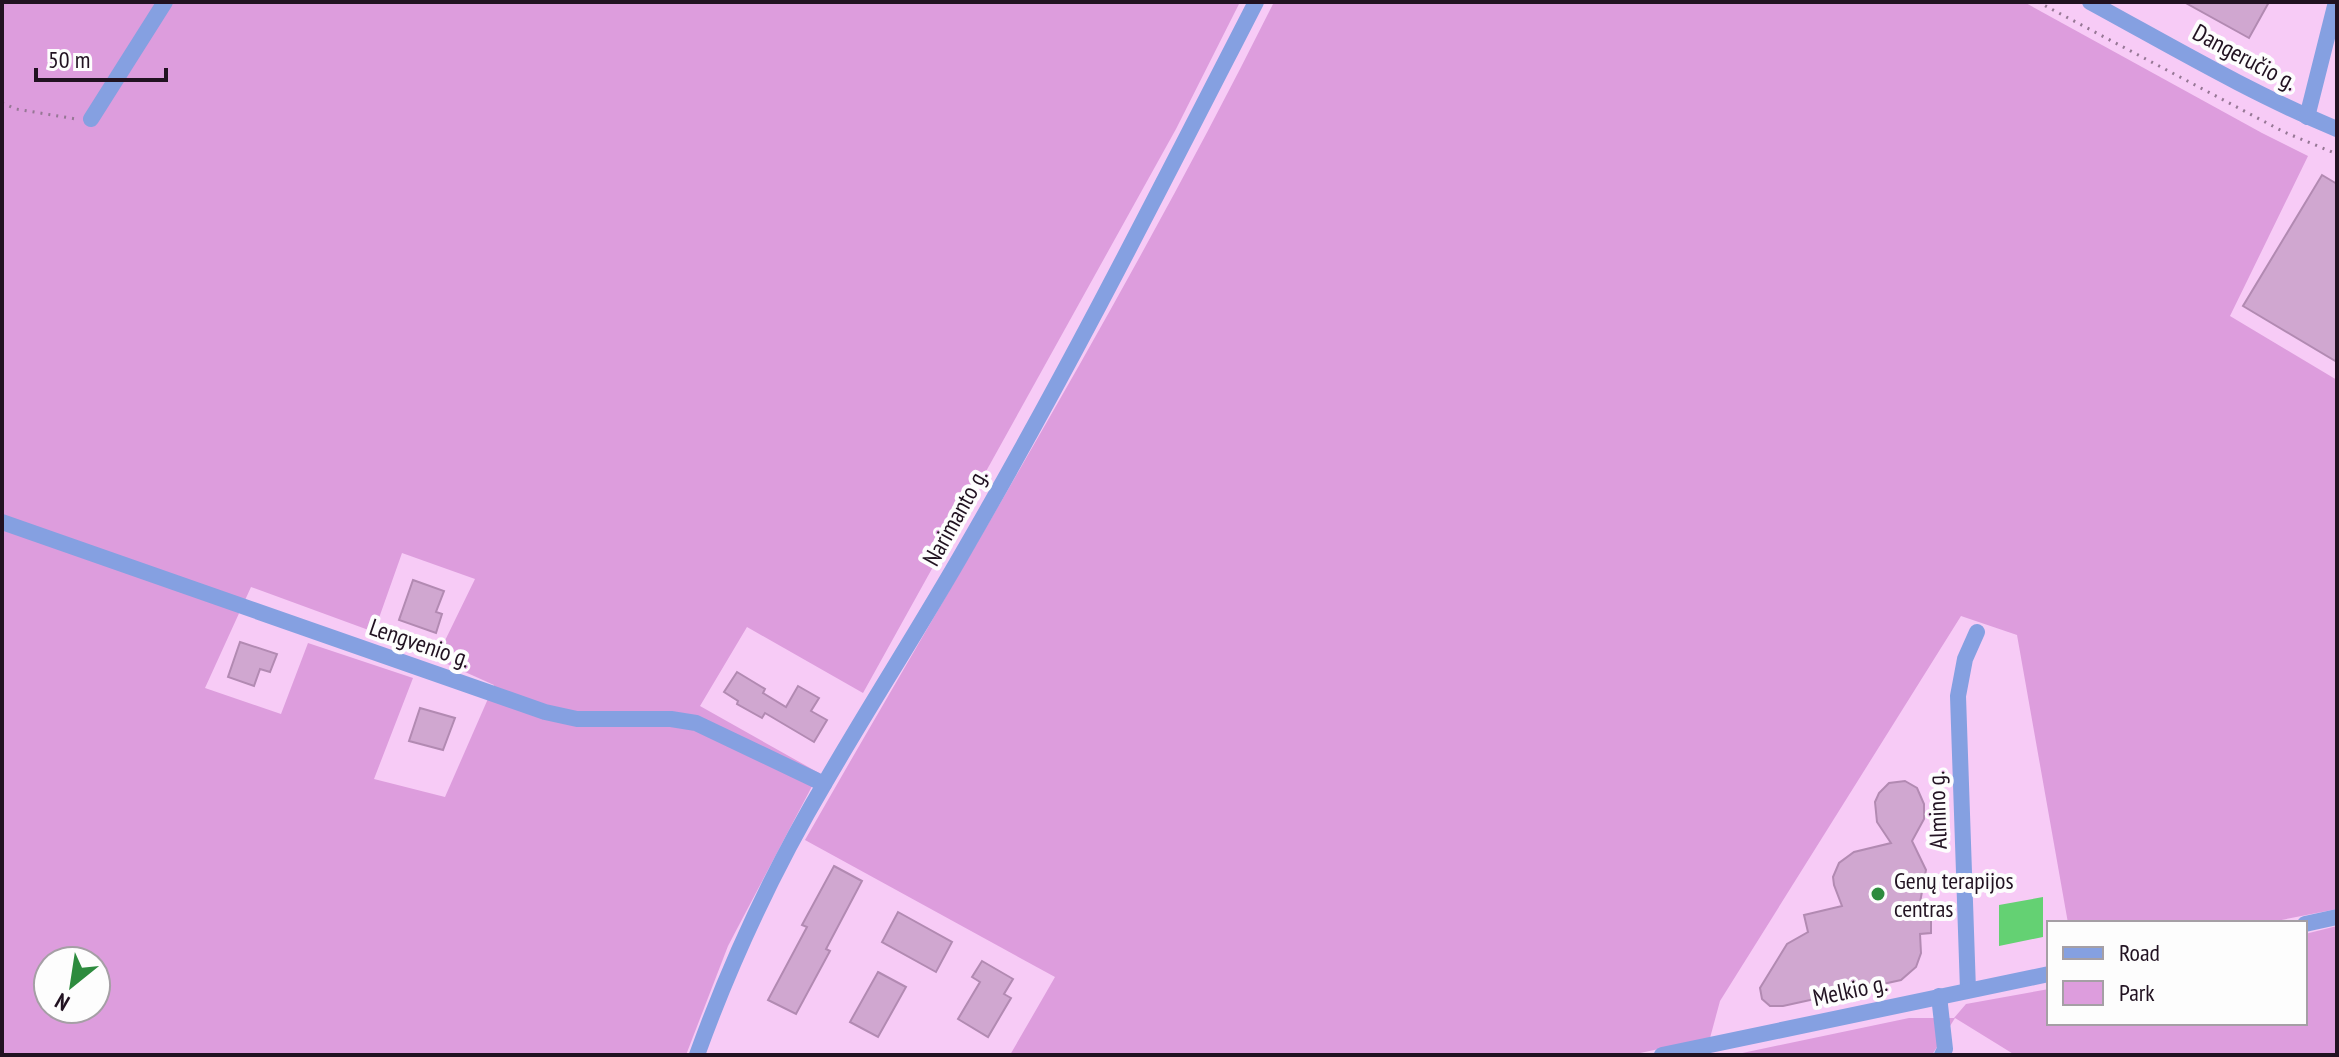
<svg xmlns="http://www.w3.org/2000/svg" width="2339" height="1057" font-family="'PT Sans Narrow',sans-serif">
	<style>
		.green { fill: #dd9ddd; fill-rule: evenodd }
		.water { fill: #64d173 }
		.building { fill: #d0a7d0; stroke: #b28ab2; stroke-width: 2 }
		.lines { fill: none; stroke-linecap: round; stroke-linejoin: round }
		.path { stroke: #967795; stroke-width: 3; stroke-dasharray: 2 6; stroke-linecap: butt }
		.street { stroke: #85a0e1; stroke-width: 16 }
		.poi-dot { fill: #2d8b3e; stroke: #fdfdfd; stroke-width: 3 }
		.labels { text-anchor: middle; dominant-baseline: central; stroke-width: 8; stroke-linejoin: round; paint-order: stroke }
		.street-label { font-size: 24px; fill: #211221; stroke: #fdfdfd }
		.poi-label { font-size: 24px; fill: #211221; stroke: #fdfdfd; text-anchor: start }
	</style>
	<rect width="100%" height="100%" fill="#f7cbf6"/>
	<g class="green">
		<path d="M2 2H1240L1176 129 863 693 747 627 700 706 819 773 728 946 686 1055H2ZM402 553 475 579 436 659 494 685 445 797 374 779 413 678 308 643 281 714 205 688 251 587 374 632ZM48 961H96V1009H48Z"/>
		<path d="M1274 2H2024L2262 133 2308 156 2230 316 2337 380V909L2266 923H2068L2017 635 1961 616 1720 1001 1710 1038 1631 1055H1010L1055 977 805 840C964 562 1131 289 1274 2Z"/>
		<polygon points="2337,926 2337,1055 2015,1055 1955,1018 1932,1055 1733,1055 1909,1018 1954,1018 1966,1004 2049,989 2049,1023 2305,1023 2305,934"/>
	</g>
	<polygon class="water" points="2043,897 2043,937 1999,946 1999,905"/>
	<g class="building">
		<polygon points="2184,2 2269,2 2249,38"/>
		<polygon points="2322,175 2337,184 2337,362 2243,306"/>
		<polygon points="413,580 444,591 436,612 442,614 436,633 399,620"/>
		<polygon points="240,642 277,654 270,672 260,669 254,686 228,677"/>
		<polygon points="737,672 765,689 763,693 786,707 798,686 819,698 811,711 827,720 814,742 765,713 762,718 737,704 738,701 724,692"/>
		<polygon points="420,708 455,718 443,750 409,741"/>
		<polygon points="1905,781 1917,788 1924,804 1924,819 1912,841 1926,870 1919,908 1931,906 1931,933 1920,934 1921,953 1916,967 1901,980 1783,1006 1770,1006 1762,999 1760,988 1787,944 1808,932 1804,915 1842,906 1834,885 1833,877 1839,863 1854,852 1891,843 1877,822 1875,802 1879,793 1889,783"/>
		<polygon points="834,866 862,881 826,949 830,951 796,1014 768,1000 807,927 802,925"/>
		<polygon points="898,912 952,942 936,972 882,942"/>
		<polygon points="982,961 1013,979 1004,994 1011,998 988,1037 958,1019 980,982 972,977"/>
		<polygon points="878,972 906,987 878,1037 850,1022"/>
	</g>
	<g class="lines">
		<g class="path">
			<polyline points="2038,2 2284,132 2337,154"/>
			<polyline points="2,103 16,109 76,119"/>
		</g>
		<g class="street">
			<path d="M2090 2C2171 46 2252 94 2337 129"/>
			<polyline points="2307,117 2336,2"/>
			<polyline points="91,119 165,2"/>
			<polyline points="2,522 545,712 577,719 671,719 696,723 824,784"/>
			<polyline points="2305,924 2337,917"/>
			<polyline points="1968,990 1958,696 1965,659 1977,632"/>
			<polyline points="1939,996 1945,1049 1942,1055"/>
			<path d="M697 1055C731 961 775 867 826 781 871 703 921 626 966 547 1069 369 1162 185 1256 2"/>
			<polyline points="1662,1055 2049,974"/>
		</g>
	</g>
	<circle class="poi-dot" cx="1878" cy="894" r="8"/>
	<g class="labels">
		<g class="street-label">
			<text transform="translate(2245 57) rotate(28)">Dangeručio g.</text>
			<text transform="translate(955 517) rotate(-61)">Narimanto g.</text>
			<text transform="translate(420 643) rotate(19)">Lengvenio g.</text>
			<text transform="translate(1937 810) rotate(-92)">Almino g.</text>
			<text transform="translate(1850 990) rotate(-12)">Melkio g.</text>
		</g>
		<g class="poi-label">
			<text x="1894" y="880">Genų terapijos<tspan x="1894" dy="28">centras</tspan></text>
		</g>
	</g>
	<rect width="2339" height="1057" fill="none" stroke="#211221" stroke-width="8"/>
	<rect x="2047" y="921" width="260" height="104" fill="#fdfdfd" stroke="#a59fa5" stroke-width="2"/>
	<rect x="2063" y="947" width="40" height="12" fill="#85a0e1" stroke="#a59fa5" stroke-width="2"/>
	<text x="2119" y="961" font-size="24" fill="#211221">Road</text>
	<rect x="2063" y="981" width="40" height="24" fill="#dd9ddd" stroke="#a59fa5" stroke-width="2"/>
	<text x="2119" y="1001" font-size="24" fill="#211221">Park</text>
	<g transform="translate(72 985) rotate(210)"><circle r="38" fill="#fdfdfd" stroke="#a59fa5" stroke-width="2"/>
	<path d="M0-6L14 30L0 20L-14 30Z" fill="#2d8b3e"/>
	<text y="-12" font-size="22" font-weight="bold" text-anchor="middle" fill="#211221">N</text>
	</g>
	<path d="M36 68v12h130v-12" fill="none" stroke="#211221" stroke-width="4"/>
	<text x="48" y="68" font-size="24" fill="#211221" stroke="#fdfdfd" stroke-width="6" paint-order="stroke">50 m</text>
</svg>
